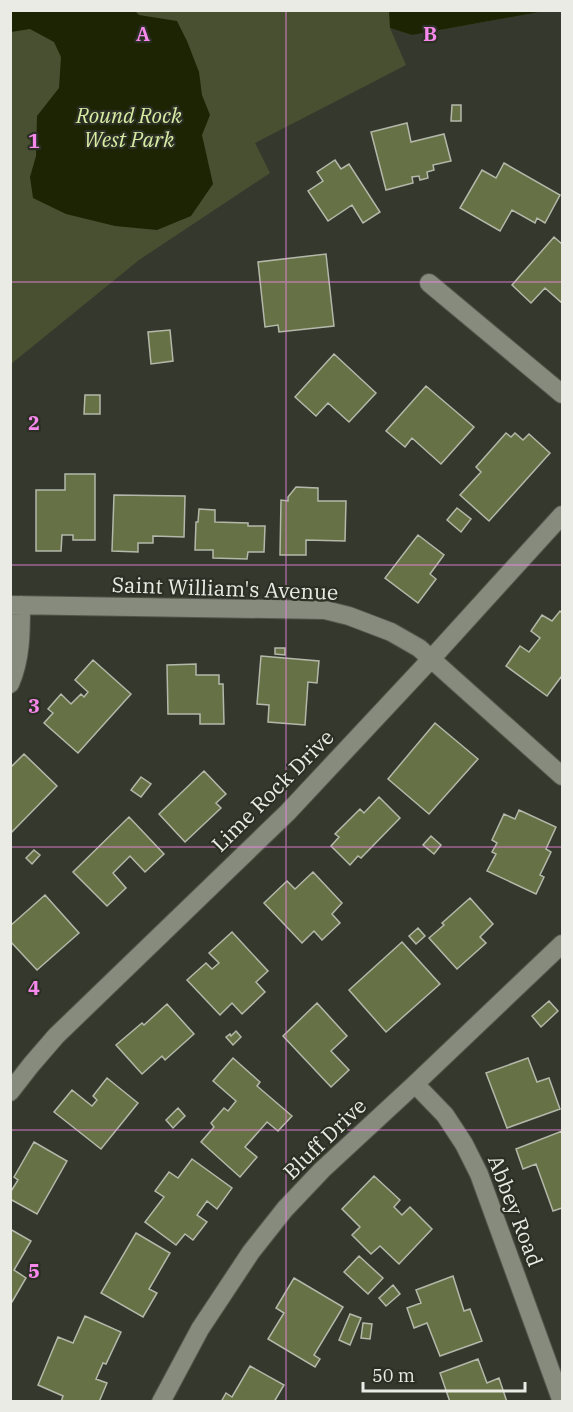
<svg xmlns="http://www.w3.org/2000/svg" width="573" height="1412" font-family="'IBM Plex Serif',serif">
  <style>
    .green { fill: #485031 }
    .water { fill: #1d2404 }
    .building { fill: #667245; stroke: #b3b8aa; stroke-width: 1.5 }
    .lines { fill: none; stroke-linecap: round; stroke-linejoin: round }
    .minor-casing { stroke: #52554b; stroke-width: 20 }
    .minor { stroke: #878b7e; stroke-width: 18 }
    .grid { fill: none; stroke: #f788ec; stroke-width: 1.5; stroke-opacity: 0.55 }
    .labels { text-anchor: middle; stroke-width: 4.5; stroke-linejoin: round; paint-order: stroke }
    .park-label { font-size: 21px; font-style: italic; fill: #d8eca3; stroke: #2b2f24 }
    .street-label { font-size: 21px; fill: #e9ebe4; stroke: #2b2f24 }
    .grid-label { font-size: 20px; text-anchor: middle; font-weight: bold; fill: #f788ec; stroke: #2b2f24; stroke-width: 4.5; stroke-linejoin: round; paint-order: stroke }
  </style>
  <rect width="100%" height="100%" fill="#35392d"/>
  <path class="green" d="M11,11h534l-133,24 -22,-7 16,37 -151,78 15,30 -131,87 -128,104z"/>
  <path class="water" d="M10,11h125l4,4 38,6 10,20 12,31 3,23 8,20 -8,20 11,49 -22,32 -34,14 -42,-4 -49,-12 -33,-16 -3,-21 6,-21 1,-40 22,-28 2,-31 -7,-15 -24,-13 -19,3z
    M389,11v-1l156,1 -133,24 -22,-7z"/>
  <path class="building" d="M452,105h9v16h-10z
    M407,123l4,19 33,-8 7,27 -18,4 1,5 -7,2 1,6 -8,2 -1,-4 -7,1 1,6 -27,7 -15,-58z
    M335,160l6,9 8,-5 31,48 -17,11 -11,-18 -24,16 -20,-30 15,-10 -6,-9z
    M504,163l56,32 -15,28 -8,-5 -2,5 -23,-13 -12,21 -40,-23 22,-38 14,8z
    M554,237l8,7v59l-17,-15 -14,15 -19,-18z
    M326,254l8,72 -55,6 -1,-7 -13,2 -7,-65z
    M170,330l3,31 -22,3 -3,-32z
    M334,354l42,39 -27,29 -21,-19 -12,13 -21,-19z
    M426,386l48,41 -33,37 -29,-26 -7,9 -19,-16z
    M85,395h15v19h-16z
    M506,433l5,4 4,-4 8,7 6,-6 21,19 -61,68 -29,-26 21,-23 -5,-5z
    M65,474h30v66h-22v-5h-11l-1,16h-25v-61h29z
    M296,487l22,1v13h28l-1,40 -39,-1v15h-26l1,-55 7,1v-4z
    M114,495l71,1 -1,41 -31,-1v7h-15v9l-26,-1z
    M457,508l14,11 -10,13 -14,-12z
    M199,509l16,1v12l33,1v3h17l-1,26h-16l-1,7 -34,-1v-8h-18l1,-28h2z
    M418,535l26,20 -14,19 6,5 -18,24 -33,-25z
    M560,611l2,2v65l-1,-1 -14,19 -41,-30 14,-20 9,6 11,-14 -9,-7 11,-16 10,6z
    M275,648h10v7l-10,-1z
    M261,656l58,5 -2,22 -9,-1 -3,43 -37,-3 1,-17 -12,-1z
    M93,660l38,34 -53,59 -34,-30 9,-10 -5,-4 13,-15 10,10 10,-10 3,3 4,-5 -13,-12z
    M196,664v11h23v9h4l1,40h-24v-10h-32l-1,-49z
    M435,723l43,36 -49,55 -41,-35z
    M24,754l33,32 -47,48v-66z
    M204,771l22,23 -10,9 5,5 -36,34 -26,-28z
    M141,777l10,7 -10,13 -10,-7z
    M379,797l21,21 -39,40 -3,-2 -8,9 -19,-19 8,-9 -4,-3 25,-25 4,4z
    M519,810l37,17 -10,22 5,3 -11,23 4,2 -8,17 -49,-23 9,-17 -4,-2 5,-9 -5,-3 12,-26 11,5z
    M129,817l35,37 -19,18 -15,-16 -17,17 13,15 -19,18 -34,-34z
    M431,836l10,9 -7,9 -11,-9z
    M34,850l6,5 -8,9 -6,-6z
    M313,872l29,31 -10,11 8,9 -18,17 -8,-9 -12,12 -38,-40 23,-22 8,8z
    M45,895l34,38 -42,37 -27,-29v-15z
    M470,898l23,26 -13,13 6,6 -29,26 -28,-31 15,-13 -2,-2z
    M418,928l7,8 -9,8 -7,-8z
    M232,932l36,39 -12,11 9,10 -23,22 -10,-11 -12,12 -33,-35 19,-17 6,6 7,-6 -10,-10z
    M402,942l38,42 -54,48 -37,-42z
    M549,1001l9,10 -17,16 -9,-11z
    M317,1003l30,33 -16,15 18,19 -18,17 -48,-51z
    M167,1004l27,30 -29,26 -3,-4 -20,18 -26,-29 26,-22 2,2z
    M236,1031l5,6 -8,8 -7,-8 4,-3 1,2z
    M233,1058l27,24 -3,4 35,30 -14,15 -11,-9 -22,25 12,10 -17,20 -39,-35 13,-15 -3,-4 13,-15 4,3 8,-10 -23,-20z
    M528,1058l9,24 12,-4 11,31 -53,19 -21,-55z
    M107,1078l31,25 -37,46 -47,-37 18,-22 20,16 5,-6 -4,-4z
    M178,1108l7,8 -12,12 -7,-8z
    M562,1131v77l-9,3 -17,-47 -13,5 -7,-20z
    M34,1142l33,19 -30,53 -27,-15v-6l8,-13 -4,-3z
    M192,1159l40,29 -15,21 -10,-8 -10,14 10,7 -14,18 -8,-6 -9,11 -31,-23 19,-25 -9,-6 14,-19 9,6z
    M374,1176l26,24 -6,7 8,8 8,-8 22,22 -33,35 -19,-18 -9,8 -19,-19 8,-8 -18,-18z
    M10,1229l21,12 -17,29 12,8 -14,24h-2z
    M136,1233l34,20 -21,36 8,4 -14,24 -42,-24z
    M359,1256l24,22 -15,16 -24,-22z
    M453,1276l11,35 6,-2 12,32 -42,15 -13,-33 -13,5 -7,-20 14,-5 -5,-13z
    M294,1278l49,29 -29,48 6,4 -5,8 -47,-28 16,-26 -8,-5z
    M393,1285l7,9 -14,12 -7,-8z
    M350,1314l11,4 -11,27 -11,-5z
    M85,1316l36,16 -15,32 -3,-1 -7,16 11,4 -8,19h-38l2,-6 -25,-11 20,-48 15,6z
    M363,1323l9,1 -2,15 -9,-1z
    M478,1359l9,24 12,-5 8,24h-57l-10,-29z
    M250,1366l34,19 -10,17h-53l5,-9 6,4z"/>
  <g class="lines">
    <g class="minor-casing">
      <path id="minor" d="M429,283l133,111
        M10,605l315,5 24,6 42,16 28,16 143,128
        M10,684c11,-25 11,-52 11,-79
        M415,1084l30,31 19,29 15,30 83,228
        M10,1092l21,-27 25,-29 232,-224 144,-154 130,-143
        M161,1402l39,-73 51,-77 34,-43 37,-39 93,-86 147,-140"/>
    </g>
    <use href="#minor" class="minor"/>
  </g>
  <path class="grid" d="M286,10v1392M10,282h552M10,565h552M10,847h552M10,1130h552"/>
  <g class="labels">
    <g class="park-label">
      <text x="129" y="123">Round Rock<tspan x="129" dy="24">West Park</tspan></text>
    </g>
    <g class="street-label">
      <text transform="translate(225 589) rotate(2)" y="7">Saint William's Avenue</text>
      <text transform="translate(273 791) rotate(-45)" y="7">Lime Rock Drive</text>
      <text transform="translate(325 1139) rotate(-44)" y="7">Bluff Drive</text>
      <text transform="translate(515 1211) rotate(69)" y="7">Abbey Road</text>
    </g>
  </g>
  <g class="grid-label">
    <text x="143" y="41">A</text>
    <text x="430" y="41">B</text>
    <text x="34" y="148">1</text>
    <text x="34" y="430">2</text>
    <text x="34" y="713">3</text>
    <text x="34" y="995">4</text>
    <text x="34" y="1278">5</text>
  </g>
  <rect width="573" height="1412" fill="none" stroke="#e9ebe4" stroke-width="24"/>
  <path d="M363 1382v9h162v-9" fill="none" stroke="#e9ebe4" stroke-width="3"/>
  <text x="372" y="1382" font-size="18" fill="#e9ebe4" stroke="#2b2f24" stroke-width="4.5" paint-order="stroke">50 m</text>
</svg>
